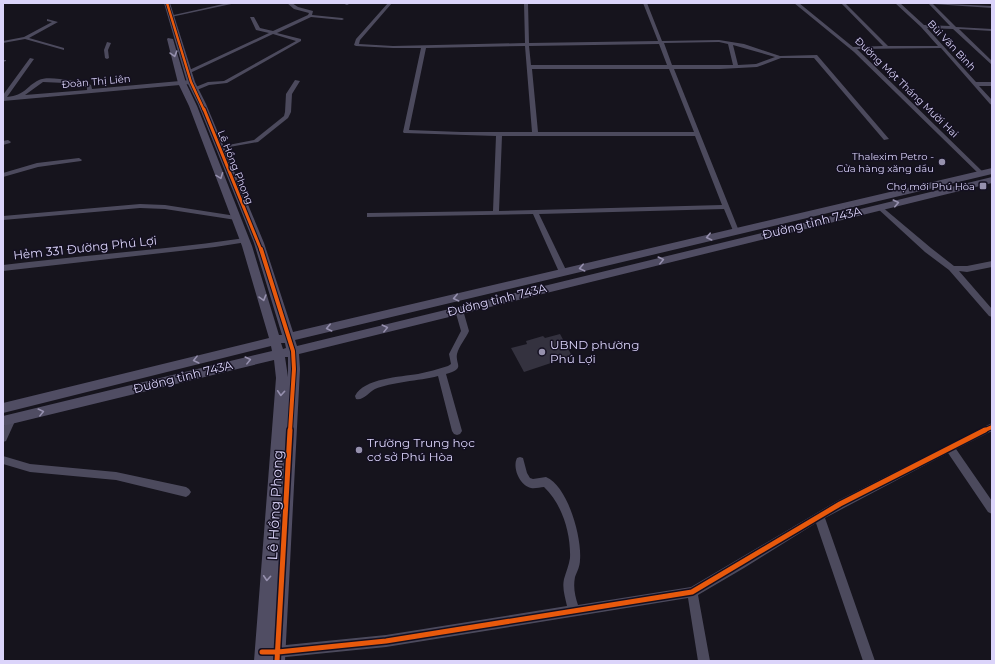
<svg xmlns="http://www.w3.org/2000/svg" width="995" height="664" font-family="Montserrat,sans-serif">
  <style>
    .building { fill: #34323f }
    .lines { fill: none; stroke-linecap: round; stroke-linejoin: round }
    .street { fill: #4c4a5d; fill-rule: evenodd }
    .secondary { fill: #504d63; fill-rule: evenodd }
    .cycleway-far3-casing { stroke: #141021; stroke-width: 4 }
    .cycleway-far2-casing { stroke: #141021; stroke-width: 5 }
    .cycleway-far1-casing { stroke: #141021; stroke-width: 6 }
    .cycleway-casing { stroke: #141021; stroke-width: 8 }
    .cycleway-far3 { stroke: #e8590c; stroke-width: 2.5 }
    .cycleway-far2 { stroke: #e8590c; stroke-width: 3 }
    .cycleway-far1 { stroke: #e8590c; stroke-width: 4 }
    .cycleway { stroke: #e8590c; stroke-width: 5 }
    .oneway { stroke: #9690ae }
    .poi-dot { fill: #9691ad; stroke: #141021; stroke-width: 1.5 }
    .labels { text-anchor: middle; stroke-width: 3; stroke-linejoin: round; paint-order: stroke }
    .far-street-label { font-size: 10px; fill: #dbd4fa; stroke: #141021 }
    .far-poi-label { font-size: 10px; fill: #dbd4fa; stroke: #141021; text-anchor: end }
    .street-label { font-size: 12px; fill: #dbd4fa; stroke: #141021 }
    .poi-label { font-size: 12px; fill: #dbd4fa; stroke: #141021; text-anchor: start }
    .near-street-label { font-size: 14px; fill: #dbd4fa; stroke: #141021 }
  </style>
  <rect width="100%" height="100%" fill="#16141d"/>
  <path class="building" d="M560,334l12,22 -48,16 -13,-24 16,-4 -1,-3 17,-5 2,2z"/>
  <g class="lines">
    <path class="street" d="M228,3h8l-65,14 -2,-1z
      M287,3h5l6,4 15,4 -1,4 30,3 2,1 -2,1 -31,-3 -34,16 24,6v2l-74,42 -18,2 -12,5h-4v-2l15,-6 16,-1 72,-40 -23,-7 -83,39 -5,-1 84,-39 -13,-3 -6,-13h4l6,11 13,3 35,-16 1,-2 -15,-4z
      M342,3h6l1,1 -2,1z
      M388,3h4l-32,37 -1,4 34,2 132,-3 -1,-40h4l1,40 129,-2 -15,-38h4l15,38 57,-1 25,4 36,12 37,-1 72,84 -5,1 -70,-82h-33l-24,9 -37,2h-46l65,162 -3,2h-2l-10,-24 -185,5 28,58 -4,3 -4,-3 -26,-58 -166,3v-4h2l124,-2 3,-75 -92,-3 -1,-1 18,-84h-28l-37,-2 -2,-1 2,-6zM719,42l9,2 5,21h-61l-8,-22zM659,44l8,21h-136l-2,-19zM733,45l42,12 -19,7 -18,1zM525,46l7,86h-71l-52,-2 17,-82zM532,69h137l25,63h-156zM502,136h193l27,69 -223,6z
      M794,3h5l54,44 30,-1 -42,-43h4l43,43h50l-17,-19 -26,-24h5l24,22 26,1 -22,-23 64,3v2l-59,-4 23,23 36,2v2l-33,-2 33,32v4l-39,-36 -26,-1 49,54h16v4h-13l13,14v5l-2,-1 -49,-56 -84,1 127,124v2h-4l-126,-123z
      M47,19l11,3 -29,16 35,10v2l-39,-11 -22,4v-2l21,-4 28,-15 -5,-1z
      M107,42l4,1 -3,7 1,8 -2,1 -2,-1 -1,-8z
      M30,58l4,1 -27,38c19,-2 18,-10 32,-17 9,-5 40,2 50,4l2,1 1,4 99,-9 3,2 -3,2 -188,17v-6zM43,82l22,1 22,4v3l-62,5z
      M3,60h3v1l-3,1z
      M295,80l5,1 -8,13 -1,18 -3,6 -30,24 -40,7v-2l36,-7 30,-24 1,-4 1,-18z
      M8,140l3,2 -1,1 -7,2v-4z
      M79,158l3,2 -1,1 -43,6 -35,10v-4l34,-10z
      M140,204l25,1 71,11 3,2 -3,2 -71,-11 -25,-1 -137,12v-4z
      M879,205l2,1 50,42 23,18h13l25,-5v6l-25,5 -8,-1 33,38v8l-3,-1 -40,-46 -24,-18 -48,-44v-2z
      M245,238l3,2 -1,2 -32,5 -212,24v-6c81,-10 162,-15 242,-27z
      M459,307l4,3 6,21c-3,7 -10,15 -12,23 -2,11 9,14 -11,20l16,57 -2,3 -3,1 -3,-1 -2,-3 -14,-55c-19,5 -47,6 -63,13 -6,3 -12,12 -19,10l-1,-3c9,-18 45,-19 63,-22 10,-2 20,-5 30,-8l3,-2 -2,-10 12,-23 -6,-21z
      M12,415l3,1 1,3 -10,22 -3,1v-14l6,-12z
      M992,423v8l-36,18 36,52v13l-4,-2 -40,-59 -123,65 50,143h-12l-47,-138 -72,45 -46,27 12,66h-12l-10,-63 -302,49 -110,11 -4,-2 -2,-4 2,-4 4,-2 110,-11 181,-29c-2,-9 -5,-18 -3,-27 2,-7 5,-14 6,-21 1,-25 -8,-54 -26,-71 -4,0 -9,2 -13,1 -11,-2 -19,-20 -14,-30l3,-1 3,1 4,15 3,5 3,1 13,-2c22,9 36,61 34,83 0,6 -3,12 -5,17 -2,10 0,19 3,28l113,-18 146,-86z
      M3,456l27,8 86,8 70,15 3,2 2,3 -2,3 -3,2 -70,-17 -86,-8 -27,-8z"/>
    <path class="secondary" d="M164,3h6l25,79 11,22 58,139 29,89 699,-164v6l-697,166 2,6 695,-169v6l-693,171 1,15 -15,292h-31l22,-283 -2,-18 -271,66v-10l269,-65 -1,-5 -268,67v-10l266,-65 -27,-92 -53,-140 -11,-23 -11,-44 1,-1 5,1 13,44 11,23 55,140 27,89h3l-28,-92 -56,-139 -11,-22zM281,343h4l1,5 -3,1zM285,357h3v20z"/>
    <g class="cycleway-far3-casing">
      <path id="cycleway-far3" d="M167,3l24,79 13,28"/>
    </g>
    <g class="cycleway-far2-casing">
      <path id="cycleway-far2" d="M204,109l57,141"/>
    </g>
    <g class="cycleway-far1-casing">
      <path id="cycleway-far1" d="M261,249l32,102 1,18 -4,62
        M983,431l9,-4"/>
    </g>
    <g class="cycleway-casing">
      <path id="cycleway" d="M262,652h16l108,-11 306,-49 148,-88 145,-74
        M277,661l13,-231"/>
    </g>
    <use href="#cycleway-far3" class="cycleway-far3"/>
    <use href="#cycleway-far2" class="cycleway-far2"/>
    <use href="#cycleway-far1" class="cycleway-far1"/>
    <use href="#cycleway" class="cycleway"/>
  </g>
  <defs><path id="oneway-chevron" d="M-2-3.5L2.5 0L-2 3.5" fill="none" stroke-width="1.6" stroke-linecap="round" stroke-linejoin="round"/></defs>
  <g class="oneway">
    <use href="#oneway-chevron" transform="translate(174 54) rotate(74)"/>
    <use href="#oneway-chevron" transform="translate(220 176) rotate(69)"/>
    <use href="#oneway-chevron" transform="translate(896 203) rotate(-13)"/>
    <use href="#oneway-chevron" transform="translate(709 237) rotate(167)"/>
    <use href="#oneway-chevron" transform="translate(661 260) rotate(-14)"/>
    <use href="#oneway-chevron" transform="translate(582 268) rotate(167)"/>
    <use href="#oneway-chevron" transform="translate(263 298) rotate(74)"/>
    <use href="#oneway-chevron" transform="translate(456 298) rotate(167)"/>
    <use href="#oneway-chevron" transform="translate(329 328) rotate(167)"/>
    <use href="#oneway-chevron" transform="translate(385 328) rotate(-14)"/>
    <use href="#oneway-chevron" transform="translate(196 360) rotate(166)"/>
    <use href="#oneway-chevron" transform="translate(248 360) rotate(-14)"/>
    <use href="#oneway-chevron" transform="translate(281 393) rotate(94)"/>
    <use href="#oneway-chevron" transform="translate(41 412) rotate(-14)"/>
    <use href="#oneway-chevron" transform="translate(267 578) rotate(94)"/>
  </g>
  <g class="poi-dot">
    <circle cx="942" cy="162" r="4"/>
    <rect x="979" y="182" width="8" height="8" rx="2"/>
    <circle cx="542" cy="352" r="4"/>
    <circle cx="359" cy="450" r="4"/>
  </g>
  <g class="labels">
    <g class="far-street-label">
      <text transform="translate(952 45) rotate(47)" y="4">Bùi Văn Bình</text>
      <text transform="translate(96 81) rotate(-5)" y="4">Đoàn Thị Liên</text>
      <text transform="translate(907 87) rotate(44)" y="4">Đường Một Tháng Mười Hai</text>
      <text transform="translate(236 167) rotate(68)" y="4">Lê Hồng Phong</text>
    </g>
    <g class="far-poi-label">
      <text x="934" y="160">Thalexim Petro -<tspan x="934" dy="12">Cửa hàng xăng dầu</tspan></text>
      <text x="975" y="190">Chợ mới Phú Hòa</text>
    </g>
    <g class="street-label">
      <text transform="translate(812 223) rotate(-14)" y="4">Đường tỉnh 743A</text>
      <text transform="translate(85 248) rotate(-6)" y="4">Hẻm 331 Đường Phú Lợi</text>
      <text transform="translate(497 300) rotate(-14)" y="4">Đường tỉnh 743A</text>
      <text transform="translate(183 377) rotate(-14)" y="4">Đường tỉnh 743A</text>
    </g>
    <g class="poi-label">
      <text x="550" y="349">UBND phường<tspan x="550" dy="14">Phú Lợi</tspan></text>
      <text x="367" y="447">Trường Trung học<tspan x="367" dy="14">cơ sở Phú Hòa</tspan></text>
    </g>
    <g class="near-street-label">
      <text transform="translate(275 505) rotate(-87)" y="5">Lê Hồng Phong</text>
    </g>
  </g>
  <rect width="995" height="664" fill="none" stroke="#dbd4fa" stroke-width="8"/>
</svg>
